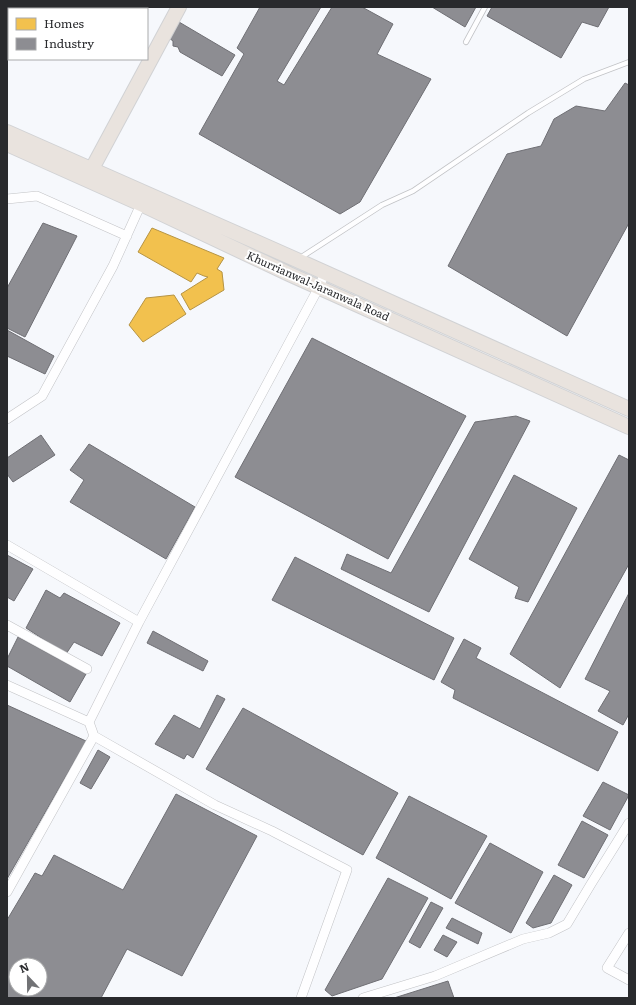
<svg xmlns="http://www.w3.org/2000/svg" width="636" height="1005" font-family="Literata,serif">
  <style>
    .homes { fill: #f2c14e; stroke: #b69444 }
    .industry { fill: #8d8d92; stroke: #6f6f74; fill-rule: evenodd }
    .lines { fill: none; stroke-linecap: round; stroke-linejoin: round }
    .lane-casing { stroke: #c2c3c6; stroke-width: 6 }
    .street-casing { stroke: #c2c3c6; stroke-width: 10 }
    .primary-casing { stroke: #d1d2d4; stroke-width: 16 }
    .lane { stroke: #fefeff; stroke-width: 4.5 }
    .street { stroke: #fefeff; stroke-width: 9 }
    .primary { stroke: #e9e3de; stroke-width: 14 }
    .labels { text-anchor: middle; stroke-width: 4; stroke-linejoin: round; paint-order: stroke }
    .street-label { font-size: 11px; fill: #292a2d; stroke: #fff }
  </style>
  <rect width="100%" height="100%" fill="#f6f8fc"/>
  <path class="homes" d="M152,228l72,30 -7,11 5,3 2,18 -34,20 -9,-16 27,-17 -4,-1 -7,-3 -6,9 -53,-30z
    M174,295l12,19 -43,28 -14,-17 17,-27z"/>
  <path class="industry" d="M260,7h61l-44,74 7,4 48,-78h30l31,17 -16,30 54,25 -71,123 -20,12 -141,-80 45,-80 -7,-6z
    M432,7h44l-11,20z
    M492,7h117l-11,20 -16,-5 -21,36 -74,-42z
    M179,22l56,33 -13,21 -42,-24 -2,-5 -5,-1v-5l-4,-3z
    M625,83l4,2v138l-62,113 -119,-70 59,-112 34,-8 13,-27 22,-13 29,5z
    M43,223l34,13 -52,101 -18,-9v-40z
    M7,330l47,26 -9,18 -38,-18z
    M312,338l154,78 -78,143 -153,-82z
    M516,416l14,5 -101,191 -88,-43 6,-15 44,19 84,-151z
    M41,435l14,20 -42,27 -6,-8v-16z
    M89,444l106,63 -29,52 -96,-57 14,-22 -14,-10z
    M619,455l10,5v104l-69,124 -50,-34z
    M514,475l63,33 -49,94 -13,-4 4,-11 -50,-28z
    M7,555l26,14 -19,32 -7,-4z
    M295,557l159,81 -20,42 -162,-80z
    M46,590l14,8 4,-5 56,30 -18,33 -28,-14 -8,12 -40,-26z
    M629,593v121l-6,11 -25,-14 12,-20 -25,-12z
    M153,631l55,30 -5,10 -56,-28z
    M18,637l68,37 -16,28 -63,-36v-7z
    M464,639l17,9 -5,10 142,74 -20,39 -145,-73 2,-8 -14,-8z
    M217,695l8,4 -32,59 -6,-4 -3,5 -29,-15 19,-29 26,14z
    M7,705l79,36 -79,138z
    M243,708l155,85 -35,62 -157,-86z
    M98,750l12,7 -19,32 -11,-6z
    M603,782l26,13 -19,35 -27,-14z
    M176,794l81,42 -75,140 -55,-27 -26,49h-94v-78l28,-47 7,3 12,-21 69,35zM16,965h24v24h-24z
    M409,796l78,40 -36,63 -75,-41z
    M582,821l26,14 -24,43 -26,-13z
    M490,843l53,29 -32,61 -56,-30z
    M554,875l18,10 -21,38 -18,5 -7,-5z
    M388,878l40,20 -46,81 -50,17 -7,-6z
    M431,902l12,6 -23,40 -11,-6z
    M452,918l30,15 -4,11 -32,-16z
    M443,935l14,7 -10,15 -13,-7z
    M448,981l6,17h-60z"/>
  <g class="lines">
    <g class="lane-casing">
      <path id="lane" d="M466,42l19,-35
        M300,258l82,-53 31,-14 115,-78 56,-34 45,-17"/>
    </g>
    <g class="street-casing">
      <path id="street" d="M134,9l1,-2
        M7,199l30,-3 90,40
        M7,419l35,-23 71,-130 28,-62
        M7,545l132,77
        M7,625l80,44
        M7,685l82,37 5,14 -87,156
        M89,722l50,-100 180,-335 6,-14
        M94,736l121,69 57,26 75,39 -46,128
        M629,933l-22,35 22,12
        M363,998l72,-22 88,-37 26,-6 18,-9 24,-40 38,-61"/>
    </g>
    <g class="primary-casing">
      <path id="primary" d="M7,132l290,128 332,149
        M7,144l134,60 148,70 340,153
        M87,178l92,-171"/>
    </g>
    <use href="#lane" class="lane"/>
    <use href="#street" class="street"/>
    <use href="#primary" class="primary"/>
  </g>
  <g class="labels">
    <g class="street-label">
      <text transform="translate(318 286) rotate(24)" y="4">Khurrianwal-Jaranwala Road</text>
    </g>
  </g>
  <rect width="636" height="1005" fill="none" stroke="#292a2d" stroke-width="16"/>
  <rect x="8" y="8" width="140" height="52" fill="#ffffff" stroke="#a9aaab"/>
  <rect x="16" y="18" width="20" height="12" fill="#f2c14e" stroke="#a9aaab"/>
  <text x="44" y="28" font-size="12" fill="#292a2d">Homes</text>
  <rect x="16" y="38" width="20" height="12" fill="#8d8d92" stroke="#a9aaab"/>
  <text x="44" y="48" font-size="12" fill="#292a2d">Industry</text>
  <g transform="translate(28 977) rotate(338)"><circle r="19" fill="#ffffff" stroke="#a9aaab"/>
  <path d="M0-3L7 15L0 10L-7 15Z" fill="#717275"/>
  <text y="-6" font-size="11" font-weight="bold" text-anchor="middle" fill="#292a2d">N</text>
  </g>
</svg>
